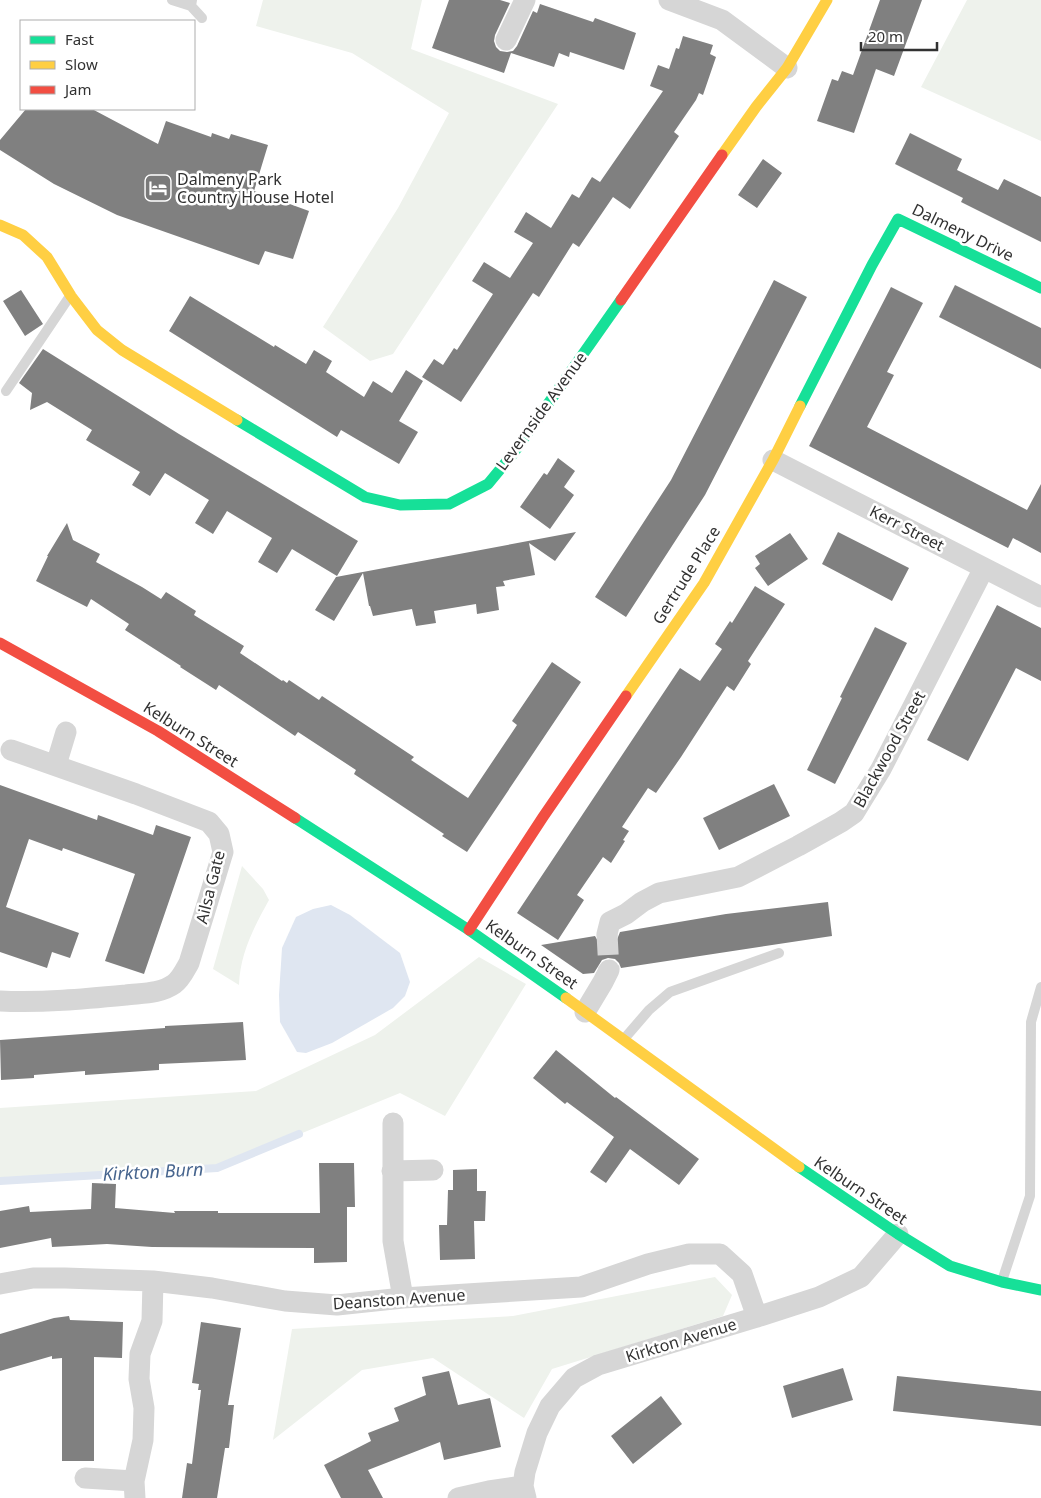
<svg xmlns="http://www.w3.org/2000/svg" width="1041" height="1498" font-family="'Noto Sans',sans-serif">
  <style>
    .green { fill: #eef2ec }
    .water { fill: #dfe6f1 }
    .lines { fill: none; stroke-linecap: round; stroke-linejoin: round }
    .stream { stroke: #dfe6f1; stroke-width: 8 }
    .building { fill: #808080 }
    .street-tunnel { stroke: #d6d6d6; stroke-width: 21; stroke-dasharray: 21 11; stroke-linecap: butt }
    .lane { stroke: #d6d6d6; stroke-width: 10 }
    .street { stroke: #d6d6d6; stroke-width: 21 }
    .fast { stroke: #16e098; stroke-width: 11 }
    .slow { stroke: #ffcf43; stroke-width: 11 }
    .jam { stroke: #f24e42; stroke-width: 11 }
    .labels { text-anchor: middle; stroke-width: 5; stroke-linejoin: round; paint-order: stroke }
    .poi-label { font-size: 16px; fill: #323232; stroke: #fff; text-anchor: start }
    .street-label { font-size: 16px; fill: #323232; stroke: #fff }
    .water-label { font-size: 18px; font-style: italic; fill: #47658e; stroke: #fff }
  </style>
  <rect width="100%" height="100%" fill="#fff"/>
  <path class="green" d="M263,0h159l-11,49 147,55 -165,250 -23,7 -47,-34 75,-119 51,-95 -97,-60 -96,-27z
    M967,0h74v141l-120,-54z
    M242,866l21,23 6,11c-15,27 -29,54 -30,85l-26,-16z
    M479,957l47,27 -81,132 -45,-23 -183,75 -217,13v-73l256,-17 119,-56z
    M715,1277l17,18 -9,21 -171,53 -28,49 -91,-60 -71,12 -89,70 19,-111 221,-13z"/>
  <path class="water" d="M331,905l19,10 50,38 10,29 -5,14 -12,12 -61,35 -26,10 -9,-1 -17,-30 -1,-27 3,-47 14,-31 17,-8z"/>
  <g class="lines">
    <path class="stream" d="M0,1181l217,-13 82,-34"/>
  </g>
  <path class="building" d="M449,0h51l10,3 -15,32 -1,6 2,6 4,4 7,1 6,-1 4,-5 16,-35 4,2 3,-9 53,18 2,-4 41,15 -12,37 -54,-18 -1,5 -10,-4 -5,14 -43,-14 -7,20 -72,-25z
    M880,0h42l-28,76 -18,-7 -22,64 -37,-12 15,-42 6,2 4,-10 11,4z
    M683,36l30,9 -3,9 6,3 -13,38 -4,-2 -3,7 -22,32 5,4 -49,73 -17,-12 -34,50 -6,-4 -34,54 -6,-4 -72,109 -39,-25 12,-18 9,6 11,-17 3,2 36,-56 -21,-13 12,-19 26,16 23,-35 -19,-11 12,-20 25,16 21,-34 7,4 13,-21 8,5 63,-91 -13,-5 8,-21 11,4 7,-21 3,1z
    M26,109h66l66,35 8,-23 45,16 1,-4 17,6 2,-5 37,11 -14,46 55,20 -16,48 -28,-8 -6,14 -142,-50 -63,-31 -54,-34v-10z
    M910,133l52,26 -5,11 41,20 6,-11 37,18v45l-80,-40 2,-4 -68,-34z
    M763,159l19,14 -25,35 -19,-13z
    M774,280l33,17 -102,198 -79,122 -31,-20 76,-117z
    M955,285l86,43v41l-102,-52z
    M891,287l32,16 -36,69 7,3 -27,52 160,83 14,-26v69l-28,-15 -5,10 -199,-102z
    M21,290l22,34 -18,12 -22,-35z
    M190,296l84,51 1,-2 31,19 8,-14 18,11 -6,11 38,25 9,-16 19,12 14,-23 17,11 -24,40 19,11 -19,32 -58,-34 -4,7 -168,-106z
    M43,349l136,85 179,107 -21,35 -45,-27 -15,24 -19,-11 14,-24 -45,-27 -14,23 -18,-11 14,-23 -44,-27 -15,23 -18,-11 8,-13 -54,-32 6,-10 -45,-28 -17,8 2,-17 -13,-10z
    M558,458l17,13 -11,16 10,8 -24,34 -30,-22 24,-34 3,2z
    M67,523l6,17 27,14 -4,8 46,25 19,12 5,-7 30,19 -2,4 50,31 -4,7 42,28 1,-1 4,3 2,-3 30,20 3,-4 92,61 -3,3 57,38 49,-73 -5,-4 40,-59 29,20 -114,170 -25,-16 2,-2 -90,-60 2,-4 -58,-38 -3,4 -76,-51 -3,5 -36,-23 1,-1 -56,-36 4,-6 -38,-25 -4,8 -51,-26 12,-25h-1z
    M576,532l-21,29 -26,-18 6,32 -32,6 2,5 -9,1 3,23 -22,4 -1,-10 -42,7 2,12 -20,3 -4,-17 -39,7 -3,-10h-1l-6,-33 -29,48 -19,-11 21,-33z
    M838,532l71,36 -17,33 -70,-37z
    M790,533l18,26 -40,27 -13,-18 5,-4 -5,-8z
    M755,586l30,18 -37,57 3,3 -17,27 -7,-5 -46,71 -25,36 -8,-5 -26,39 7,4 -6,9 2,1 -14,22 -8,-6 -26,38 7,5 -26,40 -41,-27 163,-245 20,13 22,-32 -7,-5 15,-23 2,2z
    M997,605l44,23v53l-25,-13 -48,93 -41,-21z
    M875,627l32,16 -72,141 -28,-14 35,-72 -2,-1z
    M774,784l16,32 -71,34 -16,-32z
    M0,785l97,35 1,-5 55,20 3,-10 35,12 -47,137 -39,-13 30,-87 -72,-26 -1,3 -33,-12 -23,68 73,26 -9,25 -18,-6 -5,16 -47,-16z
    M828,902l4,34 -211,32 -2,-5 -4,-4 -7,-1 -6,2 -8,13 -11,1 -42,-29 54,-9 4,7 5,3h6l6,-4 4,-10 106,-18z
    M243,1022l3,38 -87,4v6l-74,5v-4l-51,4v3l-33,2 -1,-40 165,-12v-2z
    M556,1050l59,48 1,-1 83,62 -20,26 -49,-36 -24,34 -16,-11 24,-35 -47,-35 -2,2 -32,-26z
    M319,1163h35l1,44h-8v55l-33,1v-15l-162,-1 -45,-3 -55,3 -1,-9 -51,10v-37l29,-5 1,6 61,-3 1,-26 24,1 -1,24 60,5 -1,-2h44v2h102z
    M477,1169v22h9l-1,30h-11l1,38 -35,1 -1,-35h8l1,-35h5v-20z
    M69,1316l1,4 53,2 -1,36 -28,-1v104h-32v-103l-10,1v-3l-52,15v-37l54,-16z
    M201,1322l40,6 -13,77h6l-5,43h-4l-8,50h-35l5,-35 5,1 9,-74h-3l1,-6 -7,-1z
    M843,1368l10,32 -61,18 -9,-32z
    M449,1371l9,34 32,-7 11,49 -57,13 -4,-18 -72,28 15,28h-42l-17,-33 47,-24 -3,-8 31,-12 -5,-13 32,-13 -4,-18z
    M897,1376l144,15v35l-148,-15z
    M661,1396l21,28 -49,40 -22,-28z"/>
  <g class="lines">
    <path class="street-tunnel" d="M607,934l2,36"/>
    <path class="lane" d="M172,0l19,6 1,-6
      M191,6l11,12
      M6,391l64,-95
      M624,1039l25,-29 21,-18 109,-39
      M1002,1281l28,-85 1,-174 10,-35"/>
    <path class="street" d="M669,0l53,20 65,48
      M506,40l19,-40
      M773,460l268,137
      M56,765l10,-33
      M607,934l3,-12 16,-8 16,-12 17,-9 79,-16 60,-31 43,-24 13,-9 27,-44 103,-201
      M0,1001c42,2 84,-2 126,-6 15,-2 34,-1 48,-11 7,-5 11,-14 15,-21l34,-111 -4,-18 -10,-12 -73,-28 -125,-44
      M585,1012l18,-30 6,-12
      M393,1123v118l10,57
      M392,1171l41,-1
      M0,1284l33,-6h32l88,3 59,7 73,13 52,4 66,-7 178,-11 67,-23 41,-10h31l22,20 15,43
      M85,1478l49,3
      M135,1498l-1,-17 9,-41 1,-32 -5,-29 1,-25 12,-33 1,-40
      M458,1498l31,-7 34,-5
      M526,1498l-3,-12 2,-14 12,-39 13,-27 24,-28 24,-13 159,-48 62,-20 42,-20 37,-43"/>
    <path class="fast" d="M800,406l72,-141 26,-46 143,69
      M237,420l128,77 35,8 49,-1 39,-20 24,-29 109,-155
      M295,818l174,112 97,68
      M799,1167l99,67 52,32 52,16 39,8"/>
    <path class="slow" d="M722,155l34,-48 31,-39 40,-68
      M0,225l23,10 24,22 24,39 26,34 25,20 115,70
      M626,696l78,-113 69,-123 27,-54
      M566,998l233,169"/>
    <path class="jam" d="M621,300l101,-145
      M0,643l158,88 137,87
      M469,930l74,-113 83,-121"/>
  </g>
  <defs>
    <g id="hotel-square" transform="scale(1.4375)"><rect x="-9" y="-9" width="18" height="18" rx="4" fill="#7a7a7a" stroke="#fff"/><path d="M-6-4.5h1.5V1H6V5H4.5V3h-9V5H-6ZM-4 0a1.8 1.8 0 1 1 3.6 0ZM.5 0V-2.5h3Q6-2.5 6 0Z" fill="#fff"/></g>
  </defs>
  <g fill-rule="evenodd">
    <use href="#hotel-square" x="158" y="188"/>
  </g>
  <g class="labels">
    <g class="poi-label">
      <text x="177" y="185">Dalmeny Park<tspan x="177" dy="18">Country House Hotel</tspan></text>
    </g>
    <g class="street-label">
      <text transform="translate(963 232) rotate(26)" y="6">Dalmeny Drive</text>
      <text transform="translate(541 411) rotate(-54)" y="6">Levernside Avenue</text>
      <text transform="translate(907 528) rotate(27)" y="6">Kerr Street</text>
      <text transform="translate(686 575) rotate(-58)" y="6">Gertrude Place</text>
      <text transform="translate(191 734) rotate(32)" y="6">Kelburn Street</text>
      <text transform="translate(889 749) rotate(-61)" y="6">Blackwood Street</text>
      <text transform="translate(210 887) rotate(-76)" y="6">Ailsa Gate</text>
      <text transform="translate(532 954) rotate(35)" y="6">Kelburn Street</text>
      <text transform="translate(861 1190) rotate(34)" y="6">Kelburn Street</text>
      <text transform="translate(399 1299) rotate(-4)" y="6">Deanston Avenue</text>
      <text transform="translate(681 1340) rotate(-17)" y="6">Kirkton Avenue</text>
    </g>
    <g class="water-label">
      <text transform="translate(153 1172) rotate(-3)" y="6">Kirkton Burn</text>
    </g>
  </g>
  <rect x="20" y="20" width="175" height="90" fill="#ffffff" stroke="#adadad"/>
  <rect x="30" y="36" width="25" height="8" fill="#16e098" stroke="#adadad"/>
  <text x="65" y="45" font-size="15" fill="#323232">Fast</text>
  <rect x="30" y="61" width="25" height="8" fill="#ffcf43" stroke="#adadad"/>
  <text x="65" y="70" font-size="15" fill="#323232">Slow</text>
  <rect x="30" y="86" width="25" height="8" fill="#f24e42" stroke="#adadad"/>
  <text x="65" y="95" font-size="15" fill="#323232">Jam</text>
  <path d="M861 42v8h76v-8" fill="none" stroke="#323232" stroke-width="2.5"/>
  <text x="868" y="42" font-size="15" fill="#323232" stroke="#ffffff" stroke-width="4" paint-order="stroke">20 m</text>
</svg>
